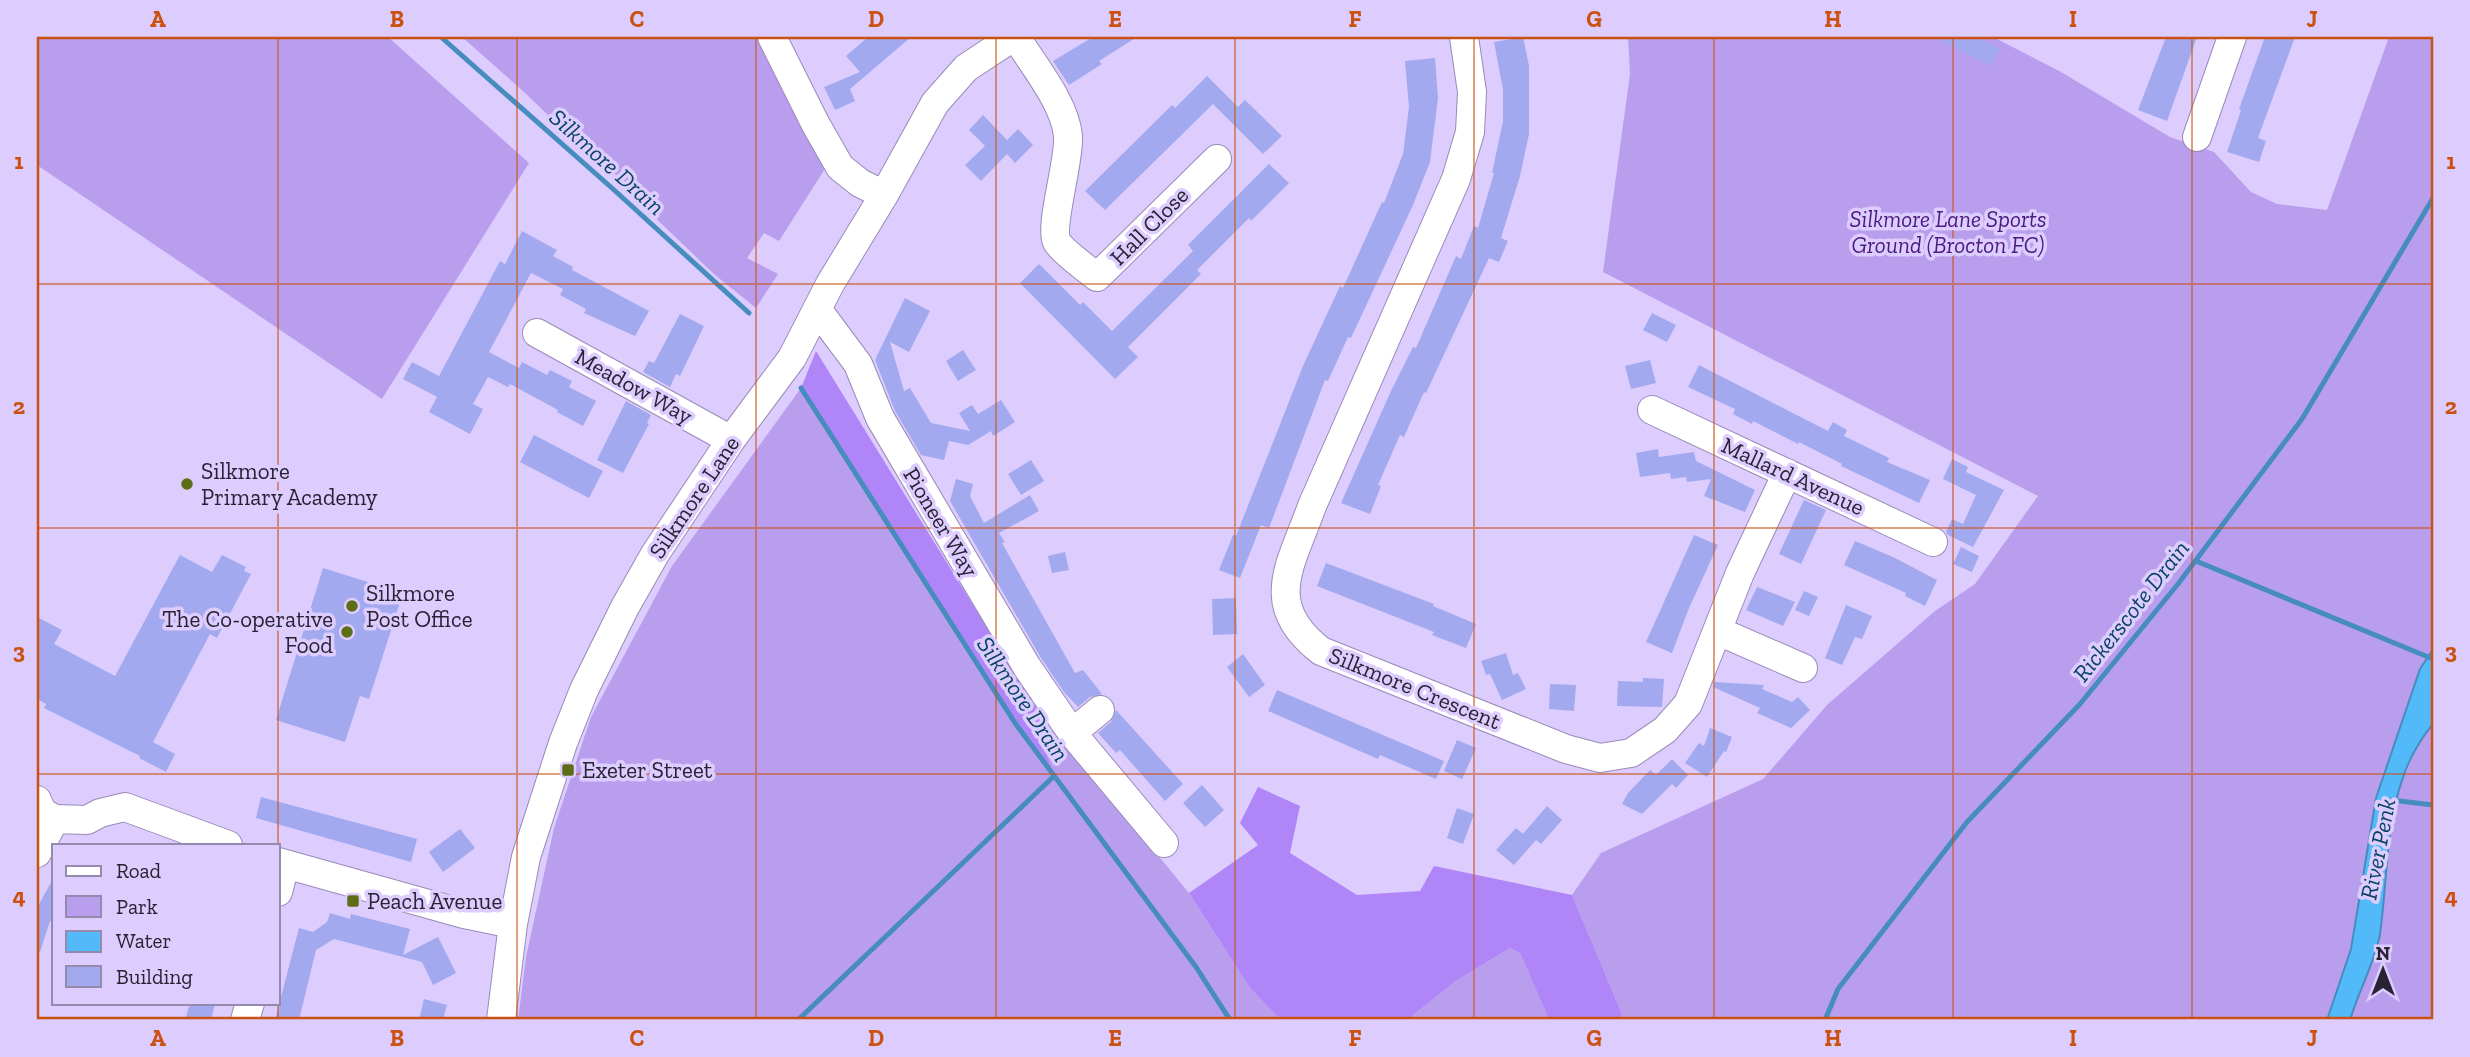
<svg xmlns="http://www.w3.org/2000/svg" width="2470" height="1057" font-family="'Zilla Slab',serif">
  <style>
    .green { fill: #b99eed }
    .forest { fill: #b085f7 }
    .water { fill: #53bafa; stroke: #468cbf; stroke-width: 2 }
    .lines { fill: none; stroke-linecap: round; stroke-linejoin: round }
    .stream { stroke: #468cbf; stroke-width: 5 }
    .building { fill: #a2a9ee }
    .minor-casing { stroke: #998ab7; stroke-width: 30 }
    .minor { stroke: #fff; stroke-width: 28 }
    .grid { fill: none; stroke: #cb5112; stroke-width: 2; stroke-opacity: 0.55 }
    .poi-dot { fill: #5d6d17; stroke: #ddcdfe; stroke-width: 2.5 }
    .labels { text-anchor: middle; stroke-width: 7; stroke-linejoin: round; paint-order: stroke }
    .park-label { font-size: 23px; font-style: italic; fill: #491a7f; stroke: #ddcdfe }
    .street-label { font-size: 23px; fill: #282234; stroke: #ddcdfe }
    .poi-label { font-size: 23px; fill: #282234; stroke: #ddcdfe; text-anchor: start }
    .water-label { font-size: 24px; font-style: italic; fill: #0a4464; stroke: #ddcdfe }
    .neatline { fill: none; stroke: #cb5112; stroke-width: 2.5 }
    .grid-label { font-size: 23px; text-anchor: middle; font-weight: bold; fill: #cb5112 }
  </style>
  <rect width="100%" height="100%" fill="#ddcdfe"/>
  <path class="green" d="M37,37h351l141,126 -147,236 -345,-234z
    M462,37h302l64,127 -49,77 -15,-8 -17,25 31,16 -22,34 -41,-33 -191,-183z
    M1628,37h365l68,35 109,65 44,15 37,40 26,12 50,6 62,-173h44v612l-13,20 -44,129 -25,151 -24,71h-708l3,-6 -50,-119 29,-42 162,-74 64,-74 108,-94 40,-27 63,-88 -435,-224 27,-198z
    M801,388l214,335 37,51 -16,-67 153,186 61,95 31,32h-763l8,-63 28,-129 37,-111 81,-151z
    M2433,724v296h-83l49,-232 23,-51z
    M1510,948l10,5 29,67h-142l49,-39z"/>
  <path class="forest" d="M816,351l220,356 17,70 -38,-54 -214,-335z
    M1258,787l42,19 -10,47 67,42 63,-4 14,-25 138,29 50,119 -3,6h-70l-29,-67 -10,-5 -54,33 -49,39h-126l-31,-32 -61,-95 69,-48 -18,-22z"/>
  <path class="water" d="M2433,649v75c-50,59 -43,139 -53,210 -4,25 -22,59 -30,86h-23l24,-71 25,-151 44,-129z"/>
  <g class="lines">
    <path class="stream" d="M441,37l172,152 136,124
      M801,388l214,335 181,244 34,53
      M2196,561l237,98
      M2391,800l42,5
      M798,1020l255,-243
      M1825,1020l13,-31 129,-167 113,-118 98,-120 124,-165 131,-221"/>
  </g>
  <path class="building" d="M868,37h43l-61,52 5,12 -20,9 -11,-23 36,-15 -14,-16z
    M1093,37h44l-38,24 3,3 -33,21 -16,-24z
    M1523,37l6,29v68l-9,42 -19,62 7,3 -9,21 -10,-4 -63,135 -2,-1 -20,45 -4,-2 -22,50 3,1 -11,28 -29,-11 50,-112 22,-44 3,1 40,-92 5,3 13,-33 4,2 16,-55h-2l11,-52v-31l-9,-48z
    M1935,37h41l24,12 -10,17z
    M2166,37h31l-30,84 -29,-11z
    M2265,37h30l-37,101 8,3 -7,21 -32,-10 14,-42 -2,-1z
    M1435,58l3,40 -8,64 -17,43 -62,133 -3,-1 -20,44 -3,-1 -56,148 -8,-3 -21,53 -21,-8 14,-35 3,1 67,-170 37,-80 3,2 39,-86 2,1 19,-49 6,-47 -4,-46z
    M1207,76l31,31 7,-7 37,36 -19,18 -50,-50 -108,106 -20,-19 87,-86 3,3z
    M983,115l24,25 11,-11 15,16 -18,18 -8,-9 -26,27 -16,-16 20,-19 -16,-16z
    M1269,164l20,19 -38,38 -2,-3 -52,52 4,4 -73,73 10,10 -23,22 -95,-96 19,-19 41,41 3,-3 29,29 81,-80 -5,-6z
    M522,231l35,19 -4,6 20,11 -1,3 77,41 -14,25 -51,-23 2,-4 -26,-14 3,-6 -32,-16 -42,79 30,16 3,-6 25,13 3,-5 22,11 -3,6 27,14 -13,25 -26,-14 1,-2 -48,-26 -2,3 -20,-10 -15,27 10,5 -13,25 -41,-22 8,-15 -34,-18 9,-17 27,14 61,-115 5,3z
    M905,298l25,13 -21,41 -19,-10 14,49 6,-3 21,35 39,8 -11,-18 13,-8 6,9 23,-14 14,22 -22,14 -2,-5 -23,14 -19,-4 -5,19 -23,-5 -26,-44 -20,-51z
    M1652,313l24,12 -9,17 -24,-12z
    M680,314l24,12 -24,50 -4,-2 -6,13 -27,-15 6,-11 5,2z
    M963,350l13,20 -18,11 -12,-20z
    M1650,360l6,23 -25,6 -6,-23z
    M1699,365l129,66 5,-9 14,8 -3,6 45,22 -2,4 43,18 -11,23 -78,-37 1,-2 -43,-22 -1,2 -45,-23 -1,3 -19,-10 2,-5 -47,-22z
    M626,401l25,14 -4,8 2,1 -26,49 -26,-13z
    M534,435l69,36 -14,27 -69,-36z
    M1658,449l1,8 35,-5 2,9 59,29 -10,22 -41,-16 7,-17 -24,3 -1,-5 -15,2 -1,-6 -30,4 -4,-24z
    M1952,459l16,8 -2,5 38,18 -31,57 -25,-12 -2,-3 6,-13 11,5 13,-29 -33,-16z
    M1031,460l13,21 -23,14 -13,-21z
    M956,479l17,5 -3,12 14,27 46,-28 9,16 -40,22 6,9 -3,1 73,130 8,-3 19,24 -12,3 -12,10 -14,-15 -23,-34 -91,-157z
    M1804,500l22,10 -25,54 -22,-10z
    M1694,535l24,10 -29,63 -17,45 -26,-11z
    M1855,541l38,16 44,23 -12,26 -20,-10 1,-3 -62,-28z
    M1961,547l18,9 -7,16 -19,-8z
    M1065,552l4,18 -17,3 -4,-17z
    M180,555l32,17 10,-17 24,12 -2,4 7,3 -34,64 -7,-4 -57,108 22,12 -9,18 -27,-14 1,-2 -96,-48 2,-4 -9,-5v-82l25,13 -8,14 61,32z
    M1326,563l108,41 -1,2 43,18 -10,24 -34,-13 2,-3 -117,-46z
    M323,568l80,25 -34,106 -9,-3 -15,46 -69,-22z
    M1757,587l38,15 -12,24 -37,-16z
    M1804,591l14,6 -9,19 -14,-6z
    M1236,598l1,36 -24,1 -1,-36z
    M1846,605l26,11 -10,23 -7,-2 -13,28 -17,-7z
    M1506,653l7,22 5,-2 8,16 -24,11 -12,-26 -4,1 -5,-14z
    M1243,654l22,31 -16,12 -22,-30z
    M1643,678l21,1 -2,28 -45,-1 1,-25 25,1z
    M1715,682l49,3 -2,4 30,13 6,-5 12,13 -19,18 -34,-15 3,-5 -47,-21z
    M1550,684l26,1 -2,26 -25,-2z
    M1277,690l167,71 -8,18 -56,-24 -2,4 -110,-48z
    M1116,710l67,74 -18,17 -45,-51 -4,3 -18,-20 13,-11z
    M1710,728l22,9 -6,15 -2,-1 -17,26 -22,-14 14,-20 5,3z
    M1457,740l19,8 -14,31 -18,-8z
    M1672,759l16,16 -12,13 -4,-4 -30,30 -20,-10 6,-11 22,-23 6,5z
    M1202,785l22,25 -19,17 -22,-24z
    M261,797l156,42 -6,23 -155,-44z
    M1547,806l15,14 -21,24 -5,-4 -22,25 -18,-15 20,-22 7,6z
    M1457,808l17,6 -11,30 -16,-6z
    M460,829l15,19 -32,24 -14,-20z
    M54,877v46l-4,-2 -10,31h-3v-44z
    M330,913l20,6 1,-5 59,15 -7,26 35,-18 18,36 -23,12 -11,-23 -88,-23 -18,11 -17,70h-24l24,-92 14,4 14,-10z
    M424,999l23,6 -4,15h-24z
    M190,1003h25l-4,17h-26z"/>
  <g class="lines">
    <g class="minor-casing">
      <path id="minor" d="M772,37l43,86 25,44 20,16 24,12
        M1016,37c17,28 49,66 52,99 2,24 -19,90 -11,106 6,10 30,27 40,35l120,-118
        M1464,37l8,55 -2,40 -14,47 -144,327c-21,59 -51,99 9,145l245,98 34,9 31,-5 34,-23 23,-26 52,-131 47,-100
        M2197,137l35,-100
        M817,309l41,55 22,54 147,249 45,66 92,110
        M537,333l194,107
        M1652,410l281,132
        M1718,631l85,37
        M1072,733l28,-23
        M37,800l5,12 13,7 32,1 13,-7 25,-6 103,38
        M37,853l18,-34
        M278,862l186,52 49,10
        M278,892l7,-27
        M245,1020l5,-17
        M501,1020l12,-96 13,-67 37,-114 21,-53 41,-83 30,-53 76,-114 61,-82 38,-74 54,-89 51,-92 31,-35 47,-31"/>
    </g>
    <use href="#minor" class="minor"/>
  </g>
  <path class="grid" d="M278,37v808M517,37v983M756,37v983M996,37v983M1235,37v983M1474,37v983M1714,37v983M1953,37v983M2192,37v983M37,284h2396M37,528h2396M37,774h2396M278,1003v17"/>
  <g class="poi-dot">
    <circle cx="187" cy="484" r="7"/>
    <circle cx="352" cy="606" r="7"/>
    <circle cx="347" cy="632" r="7"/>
    <rect x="561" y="763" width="14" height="14" rx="3.5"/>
    <rect x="346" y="894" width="14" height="14" rx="3.5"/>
  </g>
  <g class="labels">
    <g class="park-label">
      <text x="1948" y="227">Silkmore Lane Sports<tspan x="1948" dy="26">Ground (Brocton FC)</tspan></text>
    </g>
    <g class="street-label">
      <text transform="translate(1149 226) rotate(-45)" y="8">Hall Close</text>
      <text transform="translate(634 386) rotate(29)" y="8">Meadow Way</text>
      <text transform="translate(1793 476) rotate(25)" y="8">Mallard Avenue</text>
      <text transform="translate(694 497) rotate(-56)" y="8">Silkmore Lane</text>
      <text transform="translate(941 522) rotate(59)" y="8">Pioneer Way</text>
      <text transform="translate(1415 688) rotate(22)" y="8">Silkmore Crescent</text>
    </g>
    <g class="poi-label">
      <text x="201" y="479">Silkmore<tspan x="201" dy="26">Primary Academy</tspan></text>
      <text x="366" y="601">Silkmore<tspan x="366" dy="26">Post Office</tspan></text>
      <text x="333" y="627" text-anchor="end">The Co-operative<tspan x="333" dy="26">Food</tspan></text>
      <text x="582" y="778">Exeter Street</text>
      <text x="367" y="909">Peach Avenue</text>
    </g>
    <g class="water-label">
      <text transform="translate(607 162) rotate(42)" y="8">Silkmore Drain</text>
      <text transform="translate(2131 611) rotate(-52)" y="8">Rickerscote Drain</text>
      <text transform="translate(1023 699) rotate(56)" y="8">Silkmore Drain</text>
      <text transform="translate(2378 849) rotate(-79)" y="8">River Penk</text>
    </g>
  </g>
  <rect width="2470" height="1057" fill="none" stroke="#ddcdfe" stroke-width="77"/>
  <rect x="52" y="844" width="228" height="161" fill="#ddcdfe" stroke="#9589ad" stroke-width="2"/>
  <rect x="66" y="866" width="35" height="10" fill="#ffffff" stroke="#9589ad" stroke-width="2"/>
  <text x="116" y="878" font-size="21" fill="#282234">Road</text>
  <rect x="66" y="896" width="35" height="21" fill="#b99eed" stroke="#9589ad" stroke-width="2"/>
  <text x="116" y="914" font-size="21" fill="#282234">Park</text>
  <rect x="66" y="931" width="35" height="21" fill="#53bafa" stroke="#9589ad" stroke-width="2"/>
  <text x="116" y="948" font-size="21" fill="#282234">Water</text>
  <rect x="66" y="966" width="35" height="21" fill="#a2a9ee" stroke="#9589ad" stroke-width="2"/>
  <text x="116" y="984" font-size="21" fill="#282234">Building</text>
  <g transform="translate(2383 970)" stroke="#ddcdfe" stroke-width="5" paint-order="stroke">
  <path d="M0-5L12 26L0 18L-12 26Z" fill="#282234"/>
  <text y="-10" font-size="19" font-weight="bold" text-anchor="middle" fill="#282234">N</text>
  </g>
  <rect x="38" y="38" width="2394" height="980" class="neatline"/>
  <g class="grid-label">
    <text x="158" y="27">A</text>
    <text x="397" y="27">B</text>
    <text x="637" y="27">C</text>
    <text x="876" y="27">D</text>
    <text x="1115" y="27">E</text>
    <text x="1355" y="27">F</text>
    <text x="1594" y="27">G</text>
    <text x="1833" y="27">H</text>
    <text x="2073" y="27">I</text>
    <text x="2312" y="27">J</text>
    <text x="19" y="169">1</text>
    <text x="2451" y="169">1</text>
    <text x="19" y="414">2</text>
    <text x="2451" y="414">2</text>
    <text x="19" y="659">3</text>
    <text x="2451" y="659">3</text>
    <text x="19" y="904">4</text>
    <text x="2451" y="904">4</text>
    <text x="158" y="1046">A</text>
    <text x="397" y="1046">B</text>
    <text x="637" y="1046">C</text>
    <text x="876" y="1046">D</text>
    <text x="1115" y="1046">E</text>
    <text x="1355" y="1046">F</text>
    <text x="1594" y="1046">G</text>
    <text x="1833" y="1046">H</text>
    <text x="2073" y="1046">I</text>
    <text x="2312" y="1046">J</text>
  </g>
</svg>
